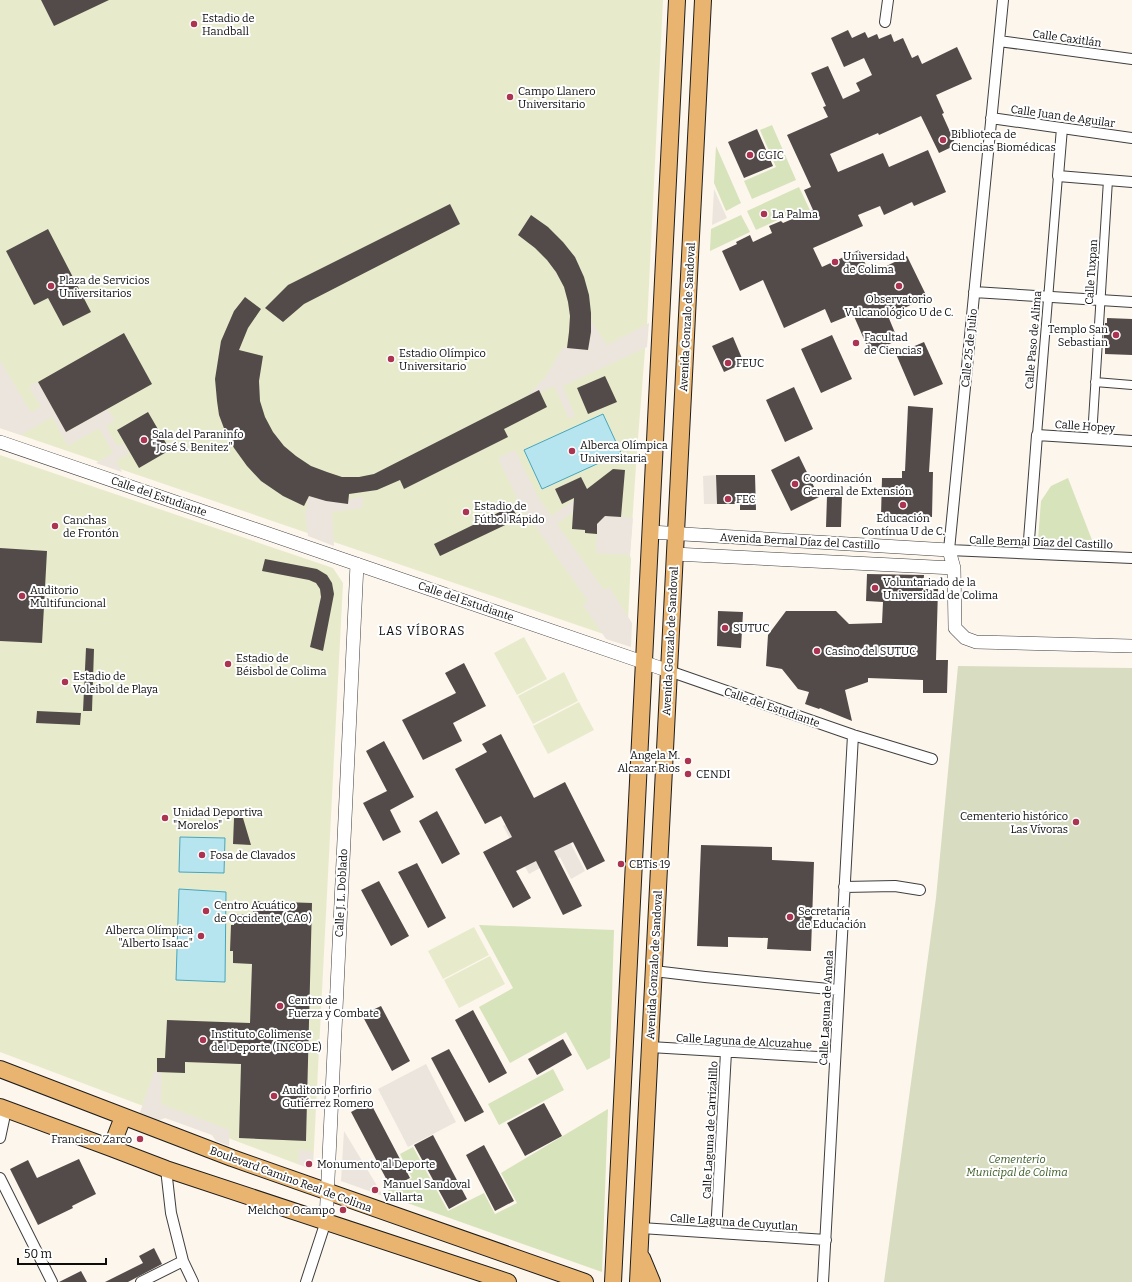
<svg xmlns="http://www.w3.org/2000/svg" width="1132" height="1282" font-family="Bitter,serif">
  <style>
    .green { fill: #d7e3ba }
    .cemetery { fill: #d8dcc0 }
    .pitch { fill: #e7ebcb }
    .plaza { fill: #ece5dd }
    .water { fill: #b7e5ef; stroke: #46a5bd }
    .building { fill: #534b49 }
    .lines { fill: none; stroke-linecap: round; stroke-linejoin: round }
    .pedestrian-casing { stroke: #3f3f3f; stroke-width: 10 }
    .minor-casing { stroke: #3f3f3f; stroke-width: 12 }
    .tertiary-casing { stroke: #3f3f3f; stroke-width: 14 }
    .primary-casing { stroke: #1d1d1d; stroke-width: 18 }
    .pedestrian { stroke: #fff; stroke-width: 8 }
    .minor { stroke: #fff; stroke-width: 10 }
    .tertiary { stroke: #fff; stroke-width: 13 }
    .primary { stroke: #e9b470; stroke-width: 16 }
    .poi-dot { fill: #ab3451; stroke: #fff; stroke-width: 1.5 }
    .labels { text-anchor: middle; stroke-width: 4; stroke-linejoin: round; paint-order: stroke }
    .poi-label { font-size: 11px; fill: #0c0c0c; stroke: #fff; text-anchor: start }
    .street-label { font-size: 11px; fill: #0c0c0c; stroke: #fff }
    .park-label { font-size: 11px; font-style: italic; fill: #3a5b24; stroke: #fff }
    .neighbourhood-label { font-size: 12px; letter-spacing: 1px; fill: #0c0c0c; stroke: #fff }
  </style>
  <rect width="100%" height="100%" fill="#fdf6ec"/>
  <path class="green" d="M772,125l24,55 -44,19 -8,-18 32,-14 -16,-37z
    M716,146l25,57 -15,8 -12,-28z
    M799,187l26,55 -12,6 -16,-37 -41,19 -9,-19z
    M741,215l9,17 -40,19 1,-22z
    M1068,478l24,62h-54l3,-39 10,-15z
    M479,925l135,5 -4,128 -23,12 -21,-38 -56,31 -31,-56 34,-19z
    M553,1069l11,21 -65,35 -11,-21z
    M608,1109l-6,163 -220,-78 30,-16 -12,-24 13,-7 35,64 36,-18 11,21 22,-11 -16,-30z"/>
  <path class="cemetery" d="M958,666l174,2v614h-248l52,-384z"/>
  <path class="pitch" d="M0,0h663l-16,325 -10,126 -7,104 1,4 -4,83 -627,-214z
    M0,455l333,113 10,15 -30,583 -5,2 -308,-116z
    M524,637l23,42 -30,16 -23,-42z
    M564,672l14,29 -45,23 -15,-28z
    M579,702l15,28 -46,24 -15,-28z
    M474,927l15,28 -46,24 -15,-28z
    M490,956l15,28 -46,24 -15,-28z"/>
  <path class="plaza" d="M714,189l13,29 -15,7z
    M591,321l16,24 42,-22 -2,24 -84,39 12,30 -6,3 -15,-33 -14,7 -2,-3 -10,5 18,-19 17,-29 25,3 3,-18z
    M0,361l31,51 10,-5 -12,-20 9,-5 28,50 42,-23 7,11 -9,6 11,20 6,-3 6,11 -13,7 6,11 -26,-9 17,-10 -14,-25 -31,18 -16,-29 -31,18 -21,-7z
    M515,450l23,47 13,19 25,-17 -2,12 -17,13 47,66 5,-3 23,36 -1,24 -25,-8 -23,-34 5,-4 -66,-93 -24,-50z
    M716,475l1,29h-13l-1,-28z
    M309,496l39,3 15,-2 -1,11 -30,4 2,34 -26,-10 -3,-21z
    M605,516l28,2 -3,37 -34,-2 1,-30z
    M549,802l36,69 -14,8 -11,-22 -31,17 -26,-48z
    M426,1064l30,58 -48,25 -30,-58z
    M153,1072l9,1 -1,31 69,26 -1,16 -13,-5 -4,-6 -47,-17 -8,3 -18,-6 13,-37z
    M344,1131l38,63 1,2 -42,-15z
    M299,1149l14,3v14l-5,2 -10,-5z"/>
  <path class="water" d="M603,414l18,39 -79,36 -18,-39z
    M180,837l45,1 -1,35 -45,-1z
    M179,889l47,3 -1,90 -49,-2z"/>
  <path class="building" d="M41,0h68l-55,26z
    M848,30l4,8 13,-6 3,6 9,-4 2,5 12,-5 3,8 9,-4 9,20 6,-3 4,9 35,-17 15,32 -36,16 8,18 -2,1 14,31 -17,8 -18,-37 -42,19 -1,-2 -48,21 8,18 45,-19 6,14 39,-17 18,42 -32,14 -2,-4 -28,13 -4,-9 -22,9 5,11 -50,22 9,19 37,-17 11,24 37,-18 20,41 -39,19 10,24 -28,13 -17,-39 -22,9 -6,-14 -41,19 -21,-48 -23,11 -18,-40 15,-7 -1,-2 14,-7 3,7 19,-9 -3,-7 12,-5 2,2 30,-13 -9,-20 7,-3 -24,-52 41,-18 -5,-10 3,-1 -15,-33 17,-7 15,33 17,-8 -4,-8 16,-8 -8,-17 -20,9 -13,-29z
    M757,129l16,37 -29,12 -16,-36z
    M450,204l10,20 -156,80 -21,18 -18,-14 23,-23z
    M531,215l17,12 15,15 12,15 9,20 5,18 2,18v19l-3,18 -21,-2 2,-16 1,-16 -2,-14 -4,-15 -8,-15 -9,-12 -12,-12 -17,-13z
    M48,229l43,83 -28,14 -15,-28 -14,7 -28,-54z
    M245,297l16,12 -13,19 -9,22 24,6 -4,25 1,20 5,16 8,15 11,14 12,10 15,10 16,6 15,5h17l15,-3 165,-84 8,17 -43,22 4,8 -104,52 -4,-9 -23,10 -28,4 -1,10 -22,-3 -17,-5 -5,10 -21,-10 -22,-15 -14,-15 -13,-18 -9,-17 -6,-16 -2,-14 -2,-22 6,-38 13,-30z
    M1107,318l25,1v36l-27,-1v-7h-2l2,-24h2z
    M124,333l28,51 -86,48 -28,-50z
    M832,335l20,44 -31,14 -20,-44z
    M733,337l11,26 -20,9 -12,-26z
    M924,342l19,42 -29,12 -18,-42z
    M605,376l12,26 -29,12 -11,-26z
    M794,387l19,42 -28,13 -19,-42z
    M908,406l25,2 -4,64h4l-1,45h-11l-1,4 -15,-1v2h-13v-5l-11,-1 1,-38h20v-7h3z
    M148,412l22,38 -31,18 -22,-38z
    M799,456l20,41 -28,14 -20,-41z
    M613,469l12,1 -4,47 -16,-1 -8,8v10l-12,-1v-3l-13,-1 2,-31 -12,6 -7,-15 26,-12 6,12z
    M716,475h39l1,35h-16v-6h-23z
    M827,496h15l-1,31h-15z
    M512,506l6,13 -78,37 -6,-12z
    M0,548l47,3 -5,92 -42,-2z
    M265,559l52,10 10,6 5,8 2,11 -11,57 -13,-4 11,-50 -1,-8 -4,-6 -7,-3 -47,-9z
    M867,574l57,1 -1,14h15l-2,71h12l-1,33h-24v-13l-55,-2v4l-23,8 7,31 -32,-13 -1,1 -14,-5 4,-12 -11,-3 -16,-20 -16,-3 2,-31 18,-24h50l13,13 33,-1 1,-21 -17,-1z
    M718,611l25,1 -2,36 -24,-2z
    M86,648l8,1 -2,62h-9z
    M464,663l22,43 -33,17 9,18 -39,19 -21,-40 54,-27 -11,-20z
    M37,711l44,2 -1,12 -44,-2z
    M501,734l33,64 31,-16 40,79 -18,9 -14,-28 -19,9 28,55 -19,9 -27,-54 -20,10 15,27 -18,10 -30,-56 29,-15 -11,-21 -16,8 -30,-55 32,-17 -5,-8z
    M384,741l30,56 -24,13 11,22 -18,9 -20,-38 24,-12 -21,-40z
    M437,811l23,43 -18,10 -23,-43z
    M234,818h9l8,27 -18,-1z
    M701,845l71,2v13l42,2 -3,89 -44,-2 1,-11 -40,-1v10l-31,-1z
    M417,863l29,55 -18,10 -30,-56z
    M379,881l30,55 -18,10 -30,-56z
    M254,901l58,2 -6,238 -67,-3 2,-74 -56,-2v11l-28,-1v-14h8l2,-38 83,3 2,-59 -19,-1v-12h-3l1,-26h3l1,-11 18,1z
    M381,1006l29,55 -18,10 -30,-56z
    M473,1010l34,63 -18,10 -34,-63z
    M563,1039l9,16 -35,20 -9,-16z
    M449,1049l35,63 -19,10 -34,-64z
    M370,1102l40,76 -19,10 -40,-76z
    M544,1103l18,33 -37,20 -18,-33z
    M433,1135l34,64 -18,10 -35,-64z
    M484,1145l30,56 -19,10 -29,-56z
    M79,1159l17,35 -24,12 1,2 -35,17 -28,-56 18,-9 9,18z
    M154,1248l8,16 -34,18h-23l38,-19 -4,-7z
    M81,1271l6,11h-28z"/>
  <g class="lines">
    <g class="pedestrian-casing">
      <path id="pedestrian" d="M1095,382l37,3
        M1037,435l21,-259
        M1092,437l16,-257"/>
    </g>
    <g class="minor-casing">
      <path id="minor" d="M1003,0l-54,550 183,8
        M885,22l3,-22
        M999,41l133,18
        M991,118l141,20
        M1062,128l-4,48 74,6
        M974,292l158,10
        M1028,553l9,-118 95,6
        M669,671l184,64 79,24
        M844,887l51,-1 25,4
        M654,971l51,6 134,13
        M650,1047l185,11
        M0,1138l6,-28
        M166,1169l5,44 12,48 10,21
        M0,1178l52,104
        M641,1228l185,12
        M716,1233l10,-181
        M141,1282l42,-21
        M306,1282l20,-61
        M823,1282l30,-547"/>
    </g>
    <g class="tertiary-casing">
      <path id="tertiary" d="M0,442l669,229
        M650,532l299,18 5,18 1,60 10,10 11,4 156,4
        M674,554l280,14
        M326,1221l31,-657"/>
    </g>
    <g class="primary-casing">
      <path id="primary" d="M0,1069l232,89 353,124
        M0,1107l111,41 55,21 342,113
        M111,1148l12,-31
        M642,1258l10,24
        M613,1282l64,-1282
        M638,1282l65,-1282"/>
    </g>
    <use href="#pedestrian" class="pedestrian"/>
    <use href="#minor" class="minor"/>
    <use href="#tertiary" class="tertiary"/>
    <use href="#primary" class="primary"/>
  </g>
  <g class="poi-dot">
    <circle cx="194" cy="24" r="4"/>
    <circle cx="510" cy="97" r="4"/>
    <circle cx="943" cy="140" r="4"/>
    <circle cx="750" cy="155" r="4"/>
    <circle cx="764" cy="214" r="4"/>
    <circle cx="835" cy="262" r="4"/>
    <circle cx="51" cy="286" r="4"/>
    <circle cx="899" cy="286" r="4"/>
    <circle cx="1116" cy="335" r="4"/>
    <circle cx="856" cy="343" r="4"/>
    <circle cx="391" cy="359" r="4"/>
    <circle cx="728" cy="363" r="4"/>
    <circle cx="144" cy="440" r="4"/>
    <circle cx="572" cy="451" r="4"/>
    <circle cx="795" cy="484" r="4"/>
    <circle cx="728" cy="499" r="4"/>
    <circle cx="903" cy="505" r="4"/>
    <circle cx="466" cy="512" r="4"/>
    <circle cx="55" cy="526" r="4"/>
    <circle cx="875" cy="588" r="4"/>
    <circle cx="22" cy="596" r="4"/>
    <circle cx="725" cy="628" r="4"/>
    <circle cx="817" cy="651" r="4"/>
    <circle cx="228" cy="664" r="4"/>
    <circle cx="65" cy="682" r="4"/>
    <circle cx="688" cy="761" r="4"/>
    <circle cx="688" cy="774" r="4"/>
    <circle cx="165" cy="818" r="4"/>
    <circle cx="1076" cy="822" r="4"/>
    <circle cx="202" cy="855" r="4"/>
    <circle cx="621" cy="864" r="4"/>
    <circle cx="206" cy="911" r="4"/>
    <circle cx="790" cy="917" r="4"/>
    <circle cx="201" cy="936" r="4"/>
    <circle cx="280" cy="1006" r="4"/>
    <circle cx="203" cy="1040" r="4"/>
    <circle cx="274" cy="1096" r="4"/>
    <circle cx="140" cy="1139" r="4"/>
    <circle cx="309" cy="1164" r="4"/>
    <circle cx="375" cy="1190" r="4"/>
    <circle cx="343" cy="1210" r="4"/>
  </g>
  <g class="labels">
    <g class="poi-label">
      <text x="202" y="22">Estadio de<tspan x="202" dy="13">Handball</tspan></text>
      <text x="518" y="95">Campo Llanero<tspan x="518" dy="13">Universitario</tspan></text>
      <text x="951" y="138">Biblioteca de<tspan x="951" dy="13">Ciencias Biomédicas</tspan></text>
      <text x="758" y="159">CGIC</text>
      <text x="772" y="218">La Palma</text>
      <text x="843" y="260">Universidad<tspan x="843" dy="13">de Colima</tspan></text>
      <text x="59" y="284">Plaza de Servicios<tspan x="59" dy="13">Universitarios</tspan></text>
      <text x="899" y="303" text-anchor="middle">Observatorio<tspan x="899" dy="13">Vulcanológico U de C.</tspan></text>
      <text x="1108" y="333" text-anchor="end">Templo San<tspan x="1108" dy="13">Sebastian</tspan></text>
      <text x="864" y="341">Facultad<tspan x="864" dy="13">de Ciencias</tspan></text>
      <text x="399" y="357">Estadio Olímpico<tspan x="399" dy="13">Universitario</tspan></text>
      <text x="736" y="367">FEUC</text>
      <text x="152" y="438">Sala del Paraninfo<tspan x="152" dy="13">"José S. Benitez"</tspan></text>
      <text x="580" y="449">Alberca Olímpica<tspan x="580" dy="13">Universitaria</tspan></text>
      <text x="803" y="482">Coordinación<tspan x="803" dy="13">General de Extensión</tspan></text>
      <text x="736" y="503">FEC</text>
      <text x="474" y="510">Estadio de<tspan x="474" dy="13">Fútbol Rápido</tspan></text>
      <text x="903" y="522" text-anchor="middle">Educación<tspan x="903" dy="13">Contínua U de C.</tspan></text>
      <text x="63" y="524">Canchas<tspan x="63" dy="13">de Frontón</tspan></text>
      <text x="883" y="586">Voluntariado de la<tspan x="883" dy="13">Universidad de Colima</tspan></text>
      <text x="30" y="594">Auditorio<tspan x="30" dy="13">Multifuncional</tspan></text>
      <text x="733" y="632">SUTUC</text>
      <text x="825" y="655">Casino del SUTUC</text>
      <text x="236" y="662">Estadio de<tspan x="236" dy="13">Béisbol de Colima</tspan></text>
      <text x="73" y="680">Estadio de<tspan x="73" dy="13">Voleibol de Playa</tspan></text>
      <text x="680" y="759" text-anchor="end">Angela M.<tspan x="680" dy="13">Alcazar Rios</tspan></text>
      <text x="696" y="778">CENDI</text>
      <text x="173" y="816">Unidad Deportiva<tspan x="173" dy="13">"Morelos"</tspan></text>
      <text x="1068" y="820" text-anchor="end">Cementerio histórico<tspan x="1068" dy="13">Las Vívoras</tspan></text>
      <text x="210" y="859">Fosa de Clavados</text>
      <text x="629" y="868">CBTis 19</text>
      <text x="214" y="909">Centro Acuático<tspan x="214" dy="13">de Occidente (CAO)</tspan></text>
      <text x="798" y="915">Secretaría<tspan x="798" dy="13">de Educación</tspan></text>
      <text x="193" y="934" text-anchor="end">Alberca Olímpica<tspan x="193" dy="13">"Alberto Isaac"</tspan></text>
      <text x="288" y="1004">Centro de<tspan x="288" dy="13">Fuerza y Combate</tspan></text>
      <text x="211" y="1038">Instituto Colimense<tspan x="211" dy="13">del Deporte (INCODE)</tspan></text>
      <text x="282" y="1094">Auditorio Porfirio<tspan x="282" dy="13">Gutiérrez Romero</tspan></text>
      <text x="132" y="1143" text-anchor="end">Francisco Zarco</text>
      <text x="317" y="1168">Monumento al Deporte</text>
      <text x="383" y="1188">Manuel Sandoval<tspan x="383" dy="13">Vallarta</tspan></text>
      <text x="335" y="1214" text-anchor="end">Melchor Ocampo</text>
    </g>
    <g class="street-label">
      <text transform="translate(1067 38) rotate(8)" y="4">Calle Caxitlán</text>
      <text transform="translate(1063 116) rotate(8)" y="4">Calle Juan de Aguilar</text>
      <text transform="translate(1091 272) rotate(-86)" y="4">Calle Tuxpan</text>
      <text transform="translate(687 317) rotate(-87)" y="4">Avenida Gonzalo de Sandoval</text>
      <text transform="translate(1033 340) rotate(-85)" y="4">Calle Paso de Alima</text>
      <text transform="translate(969 348) rotate(-84)" y="4">Calle 25 de Julio</text>
      <text transform="translate(1085 426) rotate(4)" y="4">Calle Hopey</text>
      <text transform="translate(159 496) rotate(19)" y="4">Calle del Estudiante</text>
      <text transform="translate(800 541) rotate(3)" y="4">Avenida Bernal Díaz del Castillo</text>
      <text transform="translate(1041 542) rotate(2)" y="4">Calle Bernal Díaz del Castillo</text>
      <text transform="translate(466 601) rotate(19)" y="4">Calle del Estudiante</text>
      <text transform="translate(670 641) rotate(-87)" y="4">Avenida Gonzalo de Sandoval</text>
      <text transform="translate(772 707) rotate(19)" y="4">Calle del Estudiante</text>
      <text transform="translate(341 893) rotate(-87)" y="4">Calle J. L. Doblado</text>
      <text transform="translate(654 965) rotate(-87)" y="4">Avenida Gonzalo de Sandoval</text>
      <text transform="translate(826 1008) rotate(-87)" y="4">Calle Laguna de Amela</text>
      <text transform="translate(744 1041) rotate(3)" y="4">Calle Laguna de Alcuzahue</text>
      <text transform="translate(710 1130) rotate(-87)" y="4">Calle Laguna de Carrizalillo</text>
      <text transform="translate(291 1179) rotate(20)" y="4">Boulevard Camino Real de Colima</text>
      <text transform="translate(734 1222) rotate(4)" y="4">Calle Laguna de Cuyutlan</text>
    </g>
    <g class="park-label">
      <text x="1017" y="1163">Cementerio<tspan x="1017" dy="13">Municipal de Colima</tspan></text>
    </g>
    <g class="neighbourhood-label">
      <text x="422" y="635">LAS VÍBORAS</text>
    </g>
  </g>
  <path d="M18 1258v6h88v-6" fill="none" stroke="#0c0c0c" stroke-width="2"/>
  <text x="24" y="1258" font-size="12" fill="#0c0c0c" stroke="#ffffff" stroke-width="3" paint-order="stroke">50 m</text>
</svg>
